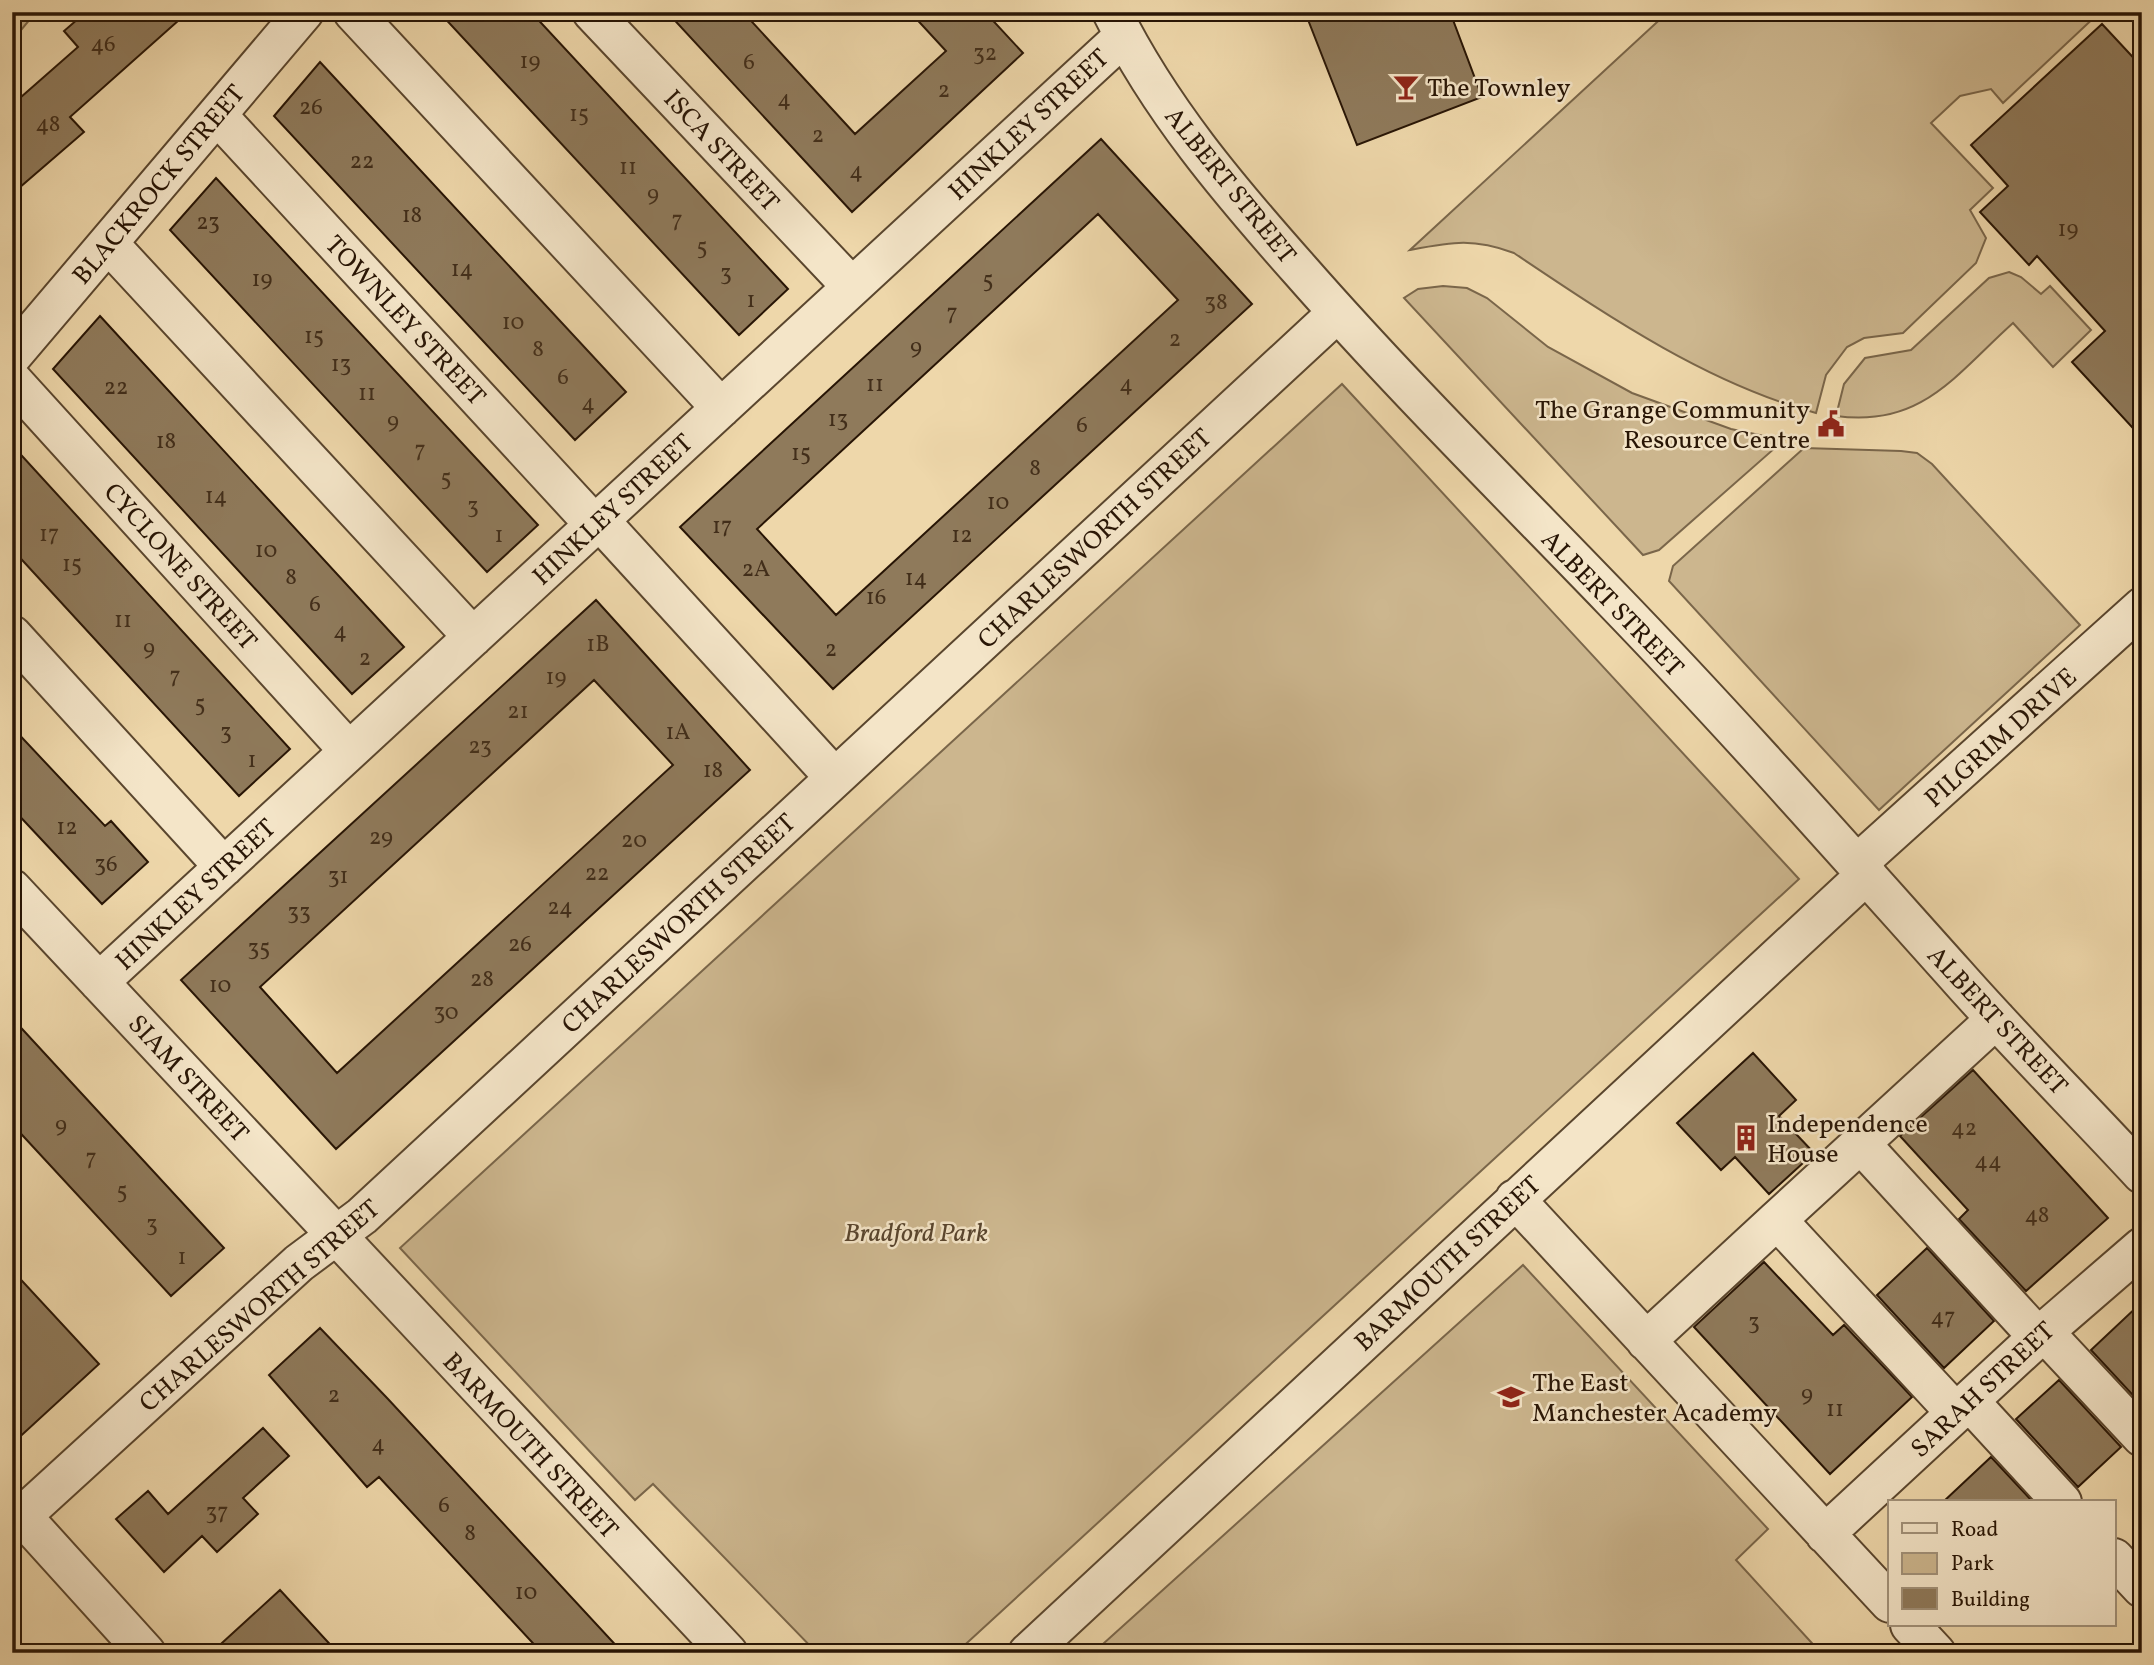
<svg xmlns="http://www.w3.org/2000/svg" width="2154" height="1665" font-family="Vollkorn,serif">
  <style>
    .green { fill: #ccb68e; stroke: #7a664a; stroke-width: 2 }
    .building { fill: #8f7a5b; stroke: #281505; stroke-width: 2; fill-rule: evenodd }
    .lines { fill: none; stroke-linecap: round; stroke-linejoin: round }
    .minor-casing { stroke: #5a462e; stroke-width: 42 }
    .minor { stroke: #f4e5c8; stroke-width: 38 }
    .labels { text-anchor: middle; stroke-width: 5; stroke-linejoin: round; paint-order: stroke }
    .number-label { font-size: 23px; fill: #422e1a }
    .poi-label { font-size: 26px; fill: #281505; stroke: #f4e5c8; text-anchor: start }
    .street-label { font-size: 26px; fill: #281505; stroke: #f4e5c8 }
    .park-label { font-size: 26px; font-style: italic; fill: #59452e; stroke: #f4e5c8 }
  </style>
  <rect width="100%" height="100%" fill="#eed7aa"/>
  <filter id="stains"><feTurbulence type="fractalNoise" baseFrequency=".00286" numOctaves="4"/><feColorMatrix values="0 0 0 0 .2 0 0 0 0 .09 0 0 0 0 .02 0 0 0 .5 -.17"/></filter>
  <radialGradient id="worn" r=".72"><stop offset=".6" stop-color="#630" stop-opacity="0"/><stop offset="1" stop-color="#630" stop-opacity=".3"/></radialGradient>
  <path class="green" d="M12,12h24l-24,29z
    M1668,12h432l-97,91 -12,-14 -31,7 -29,27 62,65 -23,22 16,28 -10,25 -73,70 -39,5 -17,9 -21,28 -10,38c-110,-30 -208,-97 -302,-160 -41,-15 -61,-11 -104,-3z
    M2009,272l12,5 20,17 9,-8 41,44 -38,37 -40,-44c-57,51 -91,105 -177,93l8,-32 21,-26 46,-8 78,-72z
    M1443,286l24,2 20,10 61,49 84,46 99,36 53,11 -125,110 -16,5 -239,-257 14,-9z
    M1342,384l457,495 -843,774h-139l-164,-169 -18,16 -235,-252z
    M1804,448l97,3 16,2 15,11 148,161 -201,185 -210,-229 4,-15z
    M1523,1265l245,264 -32,31 85,93h-728z"/>
  <path class="building" d="M86,12h102l-118,105 14,15 -72,62v-89l66,-58 -14,-16z
    M439,12h92l257,277 -49,46z
    M667,12h76l112,122 91,-83 -36,-39h75l38,41 -171,159z
    M1305,12h145l32,85 -125,48z
    M2102,24l40,43v371l-70,-76 33,-31 -68,-75 -8,9 -49,-53 28,-26 -37,-41z
    M320,62l306,330 -51,48 -301,-324z
    M1101,139l151,165 -419,385 -153,-162zM1098,214l80,86 -342,315 -79,-86z
    M216,178l322,347 -51,47 -317,-342z
    M100,316l304,331 -52,47 -299,-325z
    M12,445l278,304 -51,47 -227,-247z
    M596,600l154,170 -414,379 -155,-169zM594,680l79,85 -336,308 -77,-86z
    M12,727l93,99 6,-5 37,41 -46,42 -90,-96z
    M12,1018l212,230 -53,48 -159,-172z
    M1753,1053l43,47 -17,16 35,37 -45,41 -34,-37 -14,13 -44,-47z
    M1973,1070l135,148 -82,73 -67,-72 9,-9 -68,-74z
    M1927,1248l67,73 -50,47 -67,-73z
    M1764,1262l69,73 11,-10 68,72 -82,77 -136,-147z
    M12,1270l87,94 -87,80z
    M2142,1302v103l-51,-55z
    M320,1328l68,71 235,254h-81l-163,-176 -12,10 -98,-112z
    M2059,1380l62,67 -43,40 -62,-68z
    M263,1428l26,28 -46,42 15,16 -41,38 -15,-16 -38,36 -48,-53 32,-28 20,23z
    M1991,1457l42,45h-90z
    M280,1590l58,63h-127z"/>
  <g class="lines">
    <g class="minor-casing">
      <path id="minor" d="M353,12l368,396
        M592,12l260,275
        M1112,12c48,97 117,178 188,258 100,114 207,220 312,329 118,122 230,249 343,375 60,68 125,133 187,200
        M217,115l378,410
        M108,243l365,394
        M12,356l292,-344
        M12,380l337,371
        M599,520l236,258
        M12,635l212,232
        M1857,864l285,-257
        M12,889l716,764
        M99,982l1025,-946
        M1860,1143l178,194
        M1515,1199l375,404
        M2044,1332l98,105
        M1646,1341l131,-121
        M1969,1401l93,101
        M1956,1413l-179,-193 219,-201
        M22,1516l124,137
        M12,1525l287,-262 63,-47 975,-903
        M1825,1534l213,-197 104,-90
        M2114,1558l28,30
        M1910,1625l26,28
        M1028,1653l839,-779"/>
    </g>
    <use href="#minor" class="minor"/>
  </g>
  <defs>
    <g id="bar-bare" transform="scale(2.1)"><path d="M-6-5H6L.8 .8V4.5H3.5V6h-7V4.5H-.8V.8Z" fill="#8f2418" stroke="#f4e5c8" stroke-width="2.5" paint-order="stroke"/></g>
    <g id="civic-bare" transform="scale(2.1)"><path d="M-.6-6.5H3V-4.5H.6V-3L4-1V1h2V6H-6V1h2V-1L-.6-3ZM-1.2 2.5V6h2.4V2.5Z" fill="#8f2418" stroke="#f4e5c8" stroke-width="2.5" paint-order="stroke"/></g>
    <g id="building-bare" transform="scale(2.1)"><path d="M-4-6H4V6H1V3H-1V6H-4ZM-2.5-4.3h1.7v1.8h-1.7ZM.8-4.3h1.7v1.8H.8ZM-2.5-1h1.7V.8h-1.7ZM.8-1h1.7V.8H.8Z" fill="#8f2418" stroke="#f4e5c8" stroke-width="2.5" paint-order="stroke"/></g>
    <g id="school-bare" transform="scale(2.1)"><path d="M0-5L7-2L0 1L-7-2ZM-4 1L0 2.5L4 1V4Q0 6-4 4Z" fill="#8f2418" stroke="#f4e5c8" stroke-width="2.5" paint-order="stroke"/></g>
  </defs>
  <g fill-rule="evenodd">
    <use href="#bar-bare" x="1406" y="87"/>
    <use href="#civic-bare" x="1831" y="424"/>
    <use href="#building-bare" x="1746" y="1138"/>
    <use href="#school-bare" x="1511" y="1397"/>
  </g>
  <g class="labels">
    <g class="number-label">
      <text x="103" y="51">46</text>
      <text x="985" y="60">32</text>
      <text x="530" y="68">19</text>
      <text x="749" y="69">6</text>
      <text x="944" y="97">2</text>
      <text x="784" y="106">4</text>
      <text x="311" y="114">26</text>
      <text x="579" y="121">15</text>
      <text x="48" y="131">48</text>
      <text x="818" y="142">2</text>
      <text x="362" y="168">22</text>
      <text x="628" y="174">11</text>
      <text x="856" y="178">4</text>
      <text x="653" y="201">9</text>
      <text x="412" y="222">18</text>
      <text x="677" y="227">7</text>
      <text x="208" y="229">23</text>
      <text x="2068" y="236">19</text>
      <text x="702" y="254">5</text>
      <text x="462" y="276">14</text>
      <text x="726" y="280">3</text>
      <text x="262" y="286">19</text>
      <text x="988" y="287">5</text>
      <text x="751" y="307">1</text>
      <text x="1216" y="309">38</text>
      <text x="952" y="320">7</text>
      <text x="513" y="329">10</text>
      <text x="314" y="343">15</text>
      <text x="1175" y="346">2</text>
      <text x="916" y="354">9</text>
      <text x="538" y="356">8</text>
      <text x="341" y="371">13</text>
      <text x="563" y="384">6</text>
      <text x="875" y="391">11</text>
      <text x="1126" y="391">4</text>
      <text x="116" y="394">22</text>
      <text x="367" y="400">11</text>
      <text x="588" y="410">4</text>
      <text x="838" y="426">13</text>
      <text x="393" y="428">9</text>
      <text x="1082" y="432">6</text>
      <text x="166" y="448">18</text>
      <text x="420" y="457">7</text>
      <text x="801" y="460">15</text>
      <text x="1035" y="475">8</text>
      <text x="446" y="485">5</text>
      <text x="216" y="503">14</text>
      <text x="998" y="509">10</text>
      <text x="473" y="513">3</text>
      <text x="722" y="533">17</text>
      <text x="49" y="541">17</text>
      <text x="499" y="542">1</text>
      <text x="962" y="542">12</text>
      <text x="266" y="557">10</text>
      <text x="72" y="571">15</text>
      <text x="756" y="576">2A</text>
      <text x="291" y="584">8</text>
      <text x="916" y="585">14</text>
      <text x="876" y="604">16</text>
      <text x="315" y="611">6</text>
      <text x="123" y="627">11</text>
      <text x="340" y="638">4</text>
      <text x="598" y="651">1B</text>
      <text x="149" y="655">9</text>
      <text x="831" y="656">2</text>
      <text x="365" y="665">2</text>
      <text x="175" y="683">7</text>
      <text x="556" y="684">19</text>
      <text x="200" y="711">5</text>
      <text x="518" y="718">21</text>
      <text x="226" y="739">3</text>
      <text x="678" y="739">1A</text>
      <text x="480" y="753">23</text>
      <text x="252" y="767">1</text>
      <text x="713" y="777">18</text>
      <text x="67" y="834">12</text>
      <text x="381" y="844">29</text>
      <text x="634" y="847">20</text>
      <text x="106" y="871">36</text>
      <text x="597" y="880">22</text>
      <text x="338" y="883">31</text>
      <text x="560" y="914">24</text>
      <text x="299" y="919">33</text>
      <text x="520" y="951">26</text>
      <text x="259" y="955">35</text>
      <text x="482" y="986">28</text>
      <text x="220" y="992">10</text>
      <text x="446" y="1019">30</text>
      <text x="61" y="1132">9</text>
      <text x="1964" y="1135">42</text>
      <text x="91" y="1165">7</text>
      <text x="1988" y="1168">44</text>
      <text x="122" y="1198">5</text>
      <text x="2037" y="1222">48</text>
      <text x="152" y="1231">3</text>
      <text x="182" y="1264">1</text>
      <text x="1943" y="1324">47</text>
      <text x="1754" y="1329">3</text>
      <text x="1807" y="1401">9</text>
      <text x="334" y="1402">2</text>
      <text x="1835" y="1416">11</text>
      <text x="378" y="1451">4</text>
      <text x="444" y="1512">6</text>
      <text x="217" y="1519">37</text>
      <text x="470" y="1540">8</text>
      <text x="526" y="1599">10</text>
    </g>
    <g class="poi-label">
      <text x="1427" y="96">The Townley</text>
      <text x="1810" y="418" text-anchor="end">The Grange Community<tspan x="1810" dy="30">Resource Centre</tspan></text>
      <text x="1767" y="1132">Independence<tspan x="1767" dy="30">House</tspan></text>
      <text x="1532" y="1391">The East<tspan x="1532" dy="30">Manchester Academy</tspan></text>
    </g>
    <g class="street-label">
      <text transform="translate(1028 124) rotate(-43)" y="9">HINKLEY STREET</text>
      <text transform="translate(722 150) rotate(47)" y="9">ISCA STREET</text>
      <text transform="translate(158 184) rotate(-50)" y="9">BLACKROCK STREET</text>
      <text transform="translate(1231 185) rotate(51)" y="9">ALBERT STREET</text>
      <text transform="translate(406 320) rotate(47)" y="9">TOWNLEY STREET</text>
      <text transform="translate(612 509) rotate(-43)" y="9">HINKLEY STREET</text>
      <text transform="translate(1094 538) rotate(-43)" y="9">CHARLESWORTH STREET</text>
      <text transform="translate(181 566) rotate(48)" y="9">CYCLONE STREET</text>
      <text transform="translate(1613 603) rotate(46)" y="9">ALBERT STREET</text>
      <text transform="translate(2000 737) rotate(-42)" y="9">PILGRIM DRIVE</text>
      <text transform="translate(195 894) rotate(-43)" y="9">HINKLEY STREET</text>
      <text transform="translate(678 923) rotate(-43)" y="9">CHARLESWORTH STREET</text>
      <text transform="translate(1998 1020) rotate(47)" y="9">ALBERT STREET</text>
      <text transform="translate(189 1078) rotate(47)" y="9">SIAM STREET</text>
      <text transform="translate(1447 1263) rotate(-43)" y="9">BARMOUTH STREET</text>
      <text transform="translate(259 1305) rotate(-41)" y="9">CHARLESWORTH STREET</text>
      <text transform="translate(1982 1389) rotate(-43)" y="9">SARAH STREET</text>
      <text transform="translate(531 1445) rotate(47)" y="9">BARMOUTH STREET</text>
    </g>
    <g class="park-label">
      <text x="916" y="1241">Bradford Park</text>
    </g>
  </g>
  <rect width="2154" height="1665" fill="none" stroke="#eed7aa" stroke-width="42"/>
  <rect x="14" y="14" width="2126" height="1637" fill="none" stroke="#281505" stroke-width="3.5"/>
  <rect x="21" y="21" width="2112" height="1623" fill="none" stroke="#281505" stroke-width="2"/>
  <rect x="1888" y="1500" width="228" height="126" fill="#f4e5c8" stroke="#a2927a" stroke-width="2"/>
  <rect x="1902" y="1523" width="35" height="10" fill="#f4e5c8" stroke="#a2927a" stroke-width="2"/>
  <text x="1951" y="1536" font-size="21" fill="#281505">Road</text>
  <rect x="1902" y="1553" width="35" height="21" fill="#ccb68e" stroke="#a2927a" stroke-width="2"/>
  <text x="1951" y="1570" font-size="21" fill="#281505">Park</text>
  <rect x="1902" y="1588" width="35" height="21" fill="#8f7a5b" stroke="#a2927a" stroke-width="2"/>
  <text x="1951" y="1606" font-size="21" fill="#281505">Building</text>
  <rect width="100%" height="100%" filter="url(#stains)"/>
  <rect width="100%" height="100%" fill="url(#worn)"/>
</svg>
